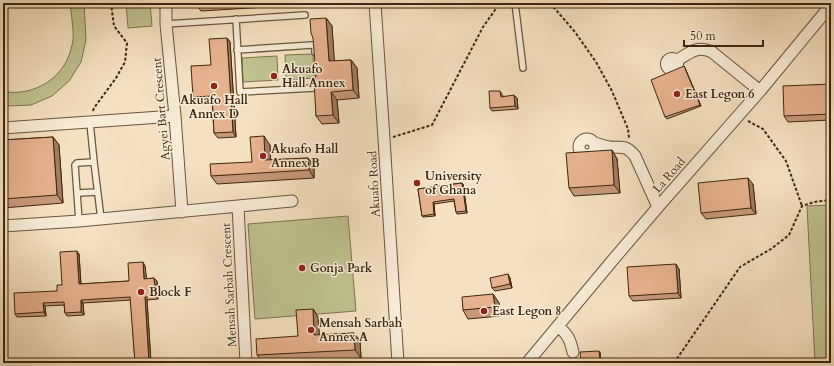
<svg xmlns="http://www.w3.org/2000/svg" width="834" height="366" font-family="Cardo,serif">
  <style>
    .green { fill: #c0c290; stroke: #7e7450 }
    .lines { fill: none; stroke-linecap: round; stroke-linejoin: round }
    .service-casing { stroke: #6b553c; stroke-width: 8 }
    .minor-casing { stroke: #6b553c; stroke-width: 13 }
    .path { stroke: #3d260f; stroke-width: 2; stroke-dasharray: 3 2; stroke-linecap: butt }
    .service { stroke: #f8ecd7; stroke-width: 5.5 }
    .minor { stroke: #f8ecd7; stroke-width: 11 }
    .wall { fill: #c6987a; stroke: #3d260f }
    .shaded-wall { fill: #a17c63; stroke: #3d260f }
    .building { fill: #e6b18e; stroke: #3d260f }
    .poi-dot { fill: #8f2418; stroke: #f8ecd7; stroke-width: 1.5 }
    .labels { text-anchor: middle; stroke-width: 3; stroke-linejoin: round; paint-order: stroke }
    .poi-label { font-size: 12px; font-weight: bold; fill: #3d260f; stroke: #f8ecd7; text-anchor: start }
    .street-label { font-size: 12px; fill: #3d260f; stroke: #f8ecd7 }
  </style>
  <rect width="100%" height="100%" fill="#f5e1c1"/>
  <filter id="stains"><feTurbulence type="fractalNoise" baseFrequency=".005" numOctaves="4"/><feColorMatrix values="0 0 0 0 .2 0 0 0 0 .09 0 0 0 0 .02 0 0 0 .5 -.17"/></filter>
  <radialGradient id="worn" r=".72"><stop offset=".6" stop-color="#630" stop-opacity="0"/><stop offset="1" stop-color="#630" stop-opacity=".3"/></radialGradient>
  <path class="green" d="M70,3h14l2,37 -5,22 -12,19 -17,15 -21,9 -23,1 -5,-1v-14c19,5 44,-4 56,-19 8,-9 12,-20 14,-32 1,-9 -2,-27 -3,-37z
    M126,3h24l2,23 -24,2z
    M313,54l1,24 -28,2 -1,-25z
    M277,56l1,24 -35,2 -1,-24z
    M831,205v158h-16l-8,-157z
    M348,216l8,95 -101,8 -7,-95z"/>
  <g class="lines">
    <g class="service-casing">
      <path id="service" d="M515,3l8,65
        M236,19l4,73 75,-4 3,-3v-2
        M166,24l139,-9
        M237,50l75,-5h2l1,2v5
        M94,162l7,57
        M78,193l19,-1
        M79,221l-4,-56 2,-2 17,-1 -4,-39"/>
    </g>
    <g class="minor-casing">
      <path id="minor" d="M166,3v21l9,92 7,96
        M375,3l9,136 14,224
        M666.5 64a5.5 5.5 0 1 1 11 0a5.5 5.5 0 1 1-11 0Z
        M676,61c14,-8 20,-16 36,-9l48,39
        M3,128l172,-12
        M579 147a8 8 0 1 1 16 0a8 8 0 1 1-16 0Z
        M594,143c5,1 10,3 15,4 13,1 16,-3 26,9l23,51
        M238,206l8,157
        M3,226l76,-5 213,-20
        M558,326c10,9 12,13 15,26
        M527,363l85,-102 46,-54 102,-116 71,-86"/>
    </g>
    <path class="path" d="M550,3l25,29 21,30 16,29 16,38 1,9
      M93,111l1,-3 22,-30 9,-16 2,-19 -13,-17 -3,-23
      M748,121l15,8 23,32 16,45
      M393,137l39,-12 51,-98 17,-24
      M674,363l66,-96 31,-18 18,-14 13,-29 12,-4 17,-2"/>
    <use href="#service" class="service"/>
    <use href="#minor" class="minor"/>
  </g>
  <path class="wall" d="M195,3h103l1,2 -98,6z
    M326,18l6,8 2,35 17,-1 6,8 2,30 -22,2 2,23 -17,1 -6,-8v-40z
    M227,38l3,4 6,95 -18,1 -4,-5 -2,-33 -16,2 -3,-5z
    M685,68l16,38 -34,13 -2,-2z
    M831,84v36l-43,2 -4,-6z
    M500,91l2,3v2l15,2 1,11 -26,2 -2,-3z
    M53,137l6,8 4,58 -60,5v-68z
    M270,145v15l38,-2 6,8v12l-97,6 -6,-8 41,-14z
    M612,150l5,9 3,34 -46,3 -5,-8z
    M462,183l1,1 4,29 -10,1 -1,-2 -2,-11 -20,3 1,12 -12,1 -1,-1 -4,-27z
    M753,184l3,30 -50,5 -5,-6z
    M79,254l2,30 48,-3 16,-15 1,13 8,-1 3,3 1,18 -11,1 4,63h-16l-4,-63 -48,3 1,12 -17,1 -2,-3 -1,-8 -19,1 1,10 -29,1 -2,-3 42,-23 5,-6z
    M679,269l2,29 -48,3 -4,-5z
    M510,278l2,10 -17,3 -3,-3z
    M493,294l6,9 1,13 -32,3 -5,-9z
    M313,309l5,8 1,18 35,-2 6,8 1,17 -87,5h-11l-6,-8 41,-19z
    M600,352l1,11h-31l11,-1z"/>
  <path class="shaded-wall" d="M326,18l6,8 3,43 -6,-8z
    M227,38l3,4 6,95 -3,-5z
    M351,60l6,8 2,30 -6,-8z
    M684,66l1,2 16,38 -1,-1z
    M331,92l6,8 2,23 -6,-8z
    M514,95l3,3 1,11 -3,-3z
    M264,136l6,9 1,24 -6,-9z
    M53,137l6,8 4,58 -6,-8z
    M612,150l5,9 3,34 -6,-8z
    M308,158l6,8v12l-5,-8z
    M748,178l5,6 3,30 -5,-6z
    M462,183l1,1 4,29 -1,-2z
    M433,202l1,2 1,12 -1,-2z
    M77,251l2,3 2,33 -2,-3z
    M143,262l2,4 2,16 -3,-3z
    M676,264l3,5 2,29 -3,-5z
    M508,274l2,4 2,10 -2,-4z
    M154,278l3,3 1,18 -2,-3z
    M493,294l6,9 1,13 -5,-9z
    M145,297l2,3 4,63h-2z
    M81,300l2,3 1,12 -3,-3z
    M43,303l2,3 1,10 -2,-4z
    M313,309l5,8 2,26 -6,-8z
    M354,333l6,8 1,17 -6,-8z
    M599,351l1,1 1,11 -1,-2z"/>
  <path class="building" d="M326,18l3,43 22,-1 2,30 -22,2 2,23 -17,1 -2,-35 2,-5 -3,-38 -2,-5 -1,-14z
    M227,38l6,94 -19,1 -2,-37 -19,1 -2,-31 20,-1 -2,-26z
    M684,66l16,39 -35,12 -14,-37z
    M831,84v30l-47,2 -1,-30z
    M489,91h11l1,6 13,-2 1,11 -25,2z
    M264,136l1,24 43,-2 1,12 -98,6 -1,-12 42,-2 -2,-25z
    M53,137l4,58 -54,4v-59z
    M612,150l2,35 -45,3 -3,-35z
    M748,178l3,30 -50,5 -3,-30z
    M462,183l4,28 -10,1 -2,-13 -21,3 1,12 -12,2 -4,-27z
    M77,251l2,33 50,-3 -1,-18 15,-1 1,17 10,-1 2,18 -11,1 4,66h-14l-5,-66 -49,3v12l-16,1 -1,-11 -21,1 1,9 -29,2 -1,-21 43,-2v-6h5l-2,-33z
    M676,264l2,29 -49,3 -2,-29z
    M508,274l2,10 -18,4 -2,-10z
    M493,294l2,13 -32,3 -1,-13z
    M313,309l1,26 40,-2 1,17 -98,5 -1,-16 42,-3 -2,-26z
    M599,351l1,10 -11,1v1h-19l11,-1 -1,-10z"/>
  <g class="poi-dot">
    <circle cx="274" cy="76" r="4"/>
    <circle cx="214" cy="86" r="4"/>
    <circle cx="677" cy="94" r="4"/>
    <circle cx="263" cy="156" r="4"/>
    <circle cx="417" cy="183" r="4"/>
    <circle cx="302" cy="268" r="4"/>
    <circle cx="141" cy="292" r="4"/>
    <circle cx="484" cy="311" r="4"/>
    <circle cx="311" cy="330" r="4"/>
  </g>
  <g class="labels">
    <g class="poi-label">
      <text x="282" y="73">Akuafo<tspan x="282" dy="14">Hall Annex</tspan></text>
      <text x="685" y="98">East Legon 6</text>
      <text x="214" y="104" text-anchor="middle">Akuafo Hall<tspan x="214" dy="14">Annex D</tspan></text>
      <text x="271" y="153">Akuafo Hall<tspan x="271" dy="14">Annex B</tspan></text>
      <text x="425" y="180">University<tspan x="425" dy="14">of Ghana</tspan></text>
      <text x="310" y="272">Gonja Park</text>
      <text x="149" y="296">Block F</text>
      <text x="492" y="315">East Legon 8</text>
      <text x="319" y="327">Mensah Sarbah<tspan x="319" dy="14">Annex A</tspan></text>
    </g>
    <g class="street-label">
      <text transform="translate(161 109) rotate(-95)" y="4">Agyei Bart Crescent</text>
      <text transform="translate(669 175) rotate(-49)" y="4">La Road</text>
      <text transform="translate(374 184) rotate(-93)" y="4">Akuafo Road</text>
      <text transform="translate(229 285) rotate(-93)" y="4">Mensah Sarbah Crescent</text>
    </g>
  </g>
  <rect width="834" height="366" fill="none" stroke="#f5e1c1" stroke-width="16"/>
  <rect x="4" y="4" width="826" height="358" fill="none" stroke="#3d260f" stroke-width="2"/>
  <rect x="8" y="8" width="818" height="350" fill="none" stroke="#3d260f"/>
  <path d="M684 40v6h79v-6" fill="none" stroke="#3d260f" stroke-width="2"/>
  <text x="690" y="40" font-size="12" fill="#3d260f" stroke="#f8ecd7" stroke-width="3" paint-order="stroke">50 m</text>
  <rect width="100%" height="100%" filter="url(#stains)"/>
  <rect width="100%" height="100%" fill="url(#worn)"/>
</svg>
